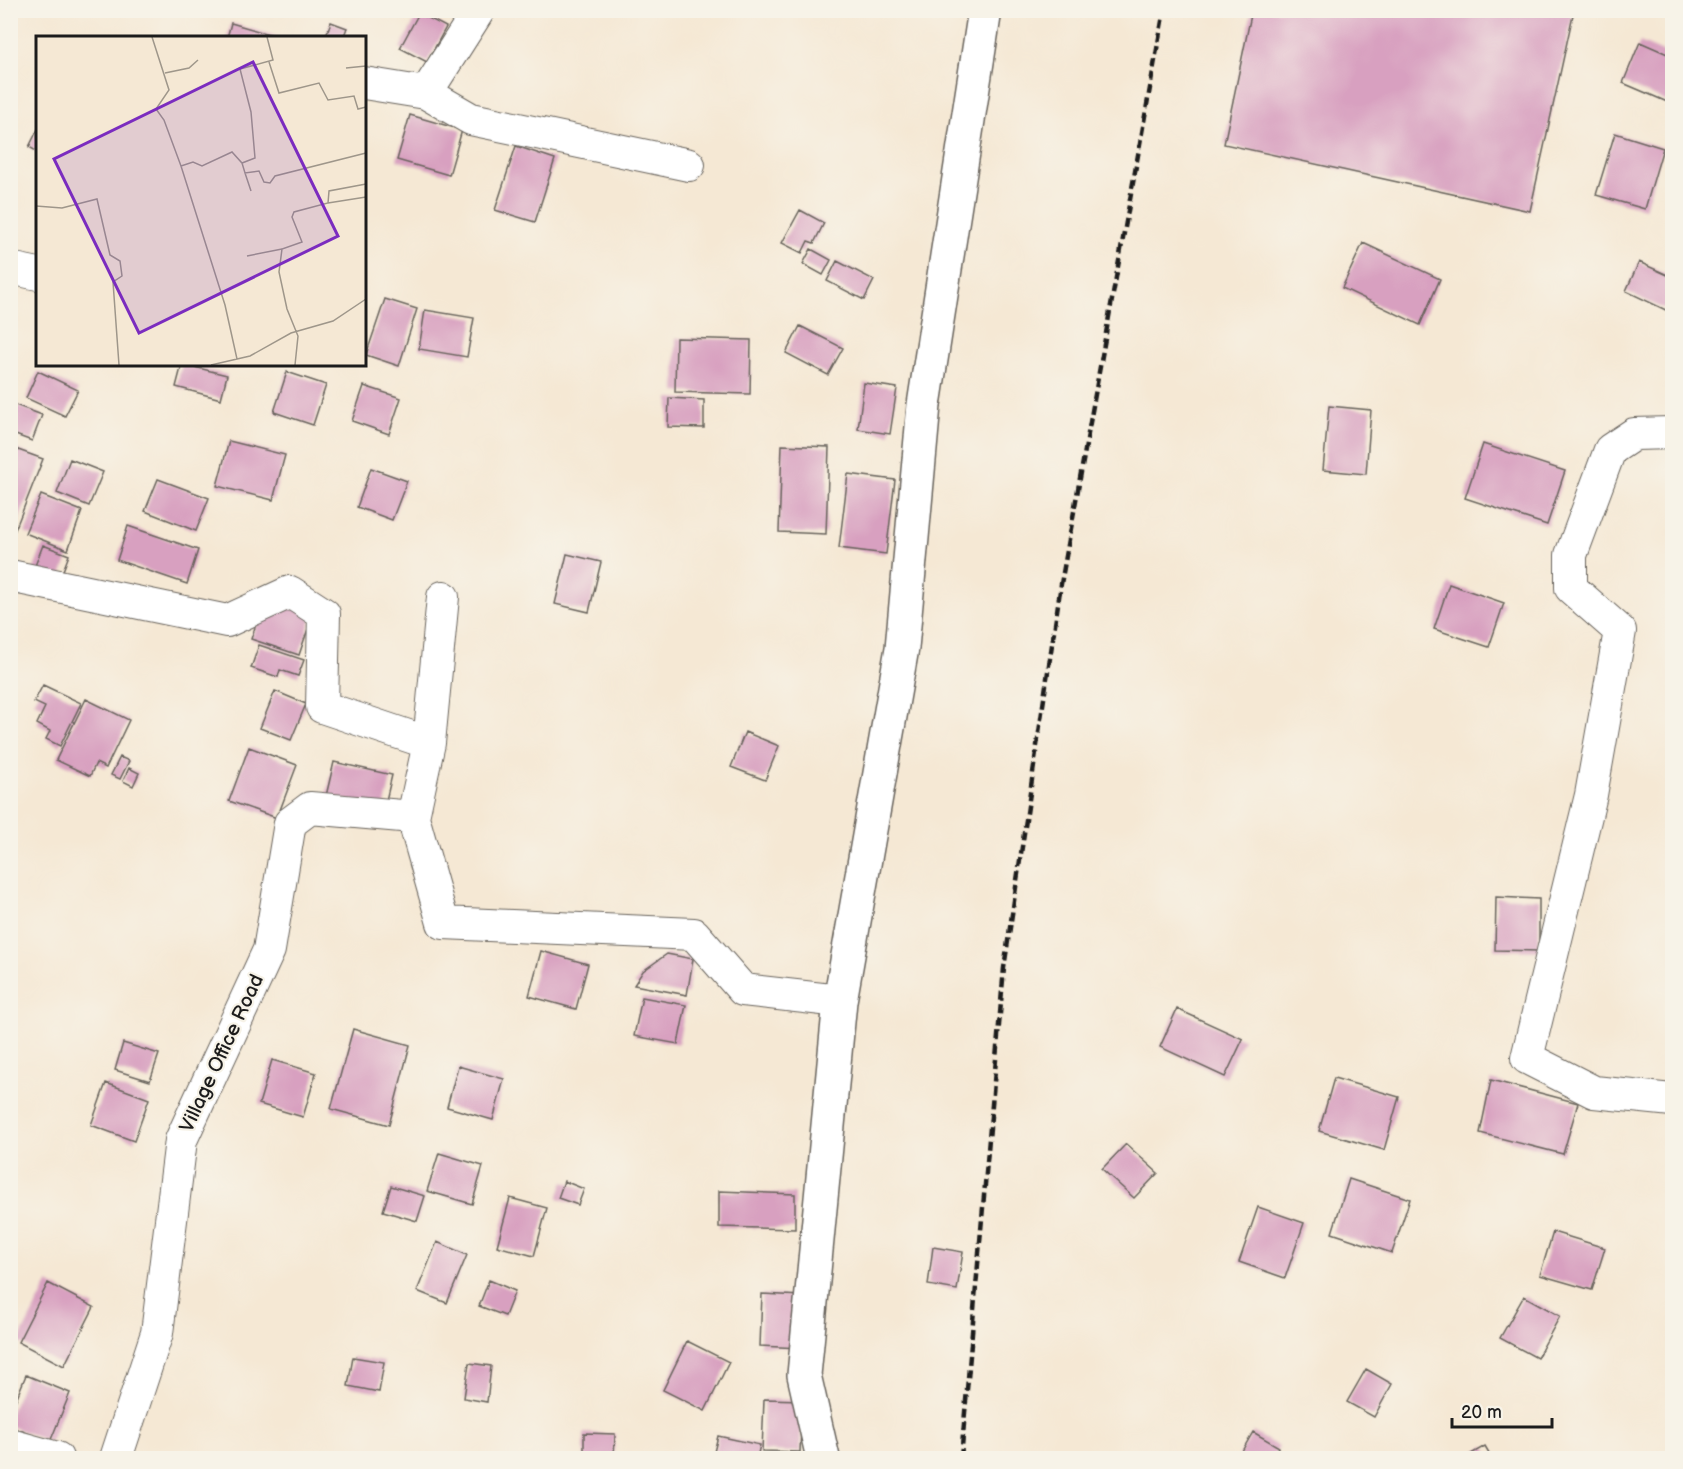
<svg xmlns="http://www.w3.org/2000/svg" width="1683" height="1469" font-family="'Balsamiq Sans',sans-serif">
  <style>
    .building { fill: #d8a0c0 }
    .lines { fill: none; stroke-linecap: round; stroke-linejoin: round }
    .minor-casing { stroke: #68635c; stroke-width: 34 }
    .tertiary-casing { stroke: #68635c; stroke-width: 36 }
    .minor { stroke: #fff; stroke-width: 32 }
    .tertiary { stroke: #fff; stroke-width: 33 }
    .rail { stroke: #1c1c1c; stroke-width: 4.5; stroke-dasharray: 9 4.5; stroke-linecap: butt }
    .labels { text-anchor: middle; stroke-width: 4.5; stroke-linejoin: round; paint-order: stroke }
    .street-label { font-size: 20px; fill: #1c1c1c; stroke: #f7f3e8 }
    .inset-road { fill: none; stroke: #9e968a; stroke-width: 1.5 }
    .view { fill: #7b2cbf; fill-opacity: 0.15; stroke: #7b2cbf; stroke-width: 3 }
    .inset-edge { fill: none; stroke: #1c1c1c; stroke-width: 3 }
  </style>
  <rect width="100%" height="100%" fill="#f7f3e8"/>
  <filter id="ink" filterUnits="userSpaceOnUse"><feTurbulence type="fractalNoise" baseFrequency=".0167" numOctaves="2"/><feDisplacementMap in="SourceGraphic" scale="12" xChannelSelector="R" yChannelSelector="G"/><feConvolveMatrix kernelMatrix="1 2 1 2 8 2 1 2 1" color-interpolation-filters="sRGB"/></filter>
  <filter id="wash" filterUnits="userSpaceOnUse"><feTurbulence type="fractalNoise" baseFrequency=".008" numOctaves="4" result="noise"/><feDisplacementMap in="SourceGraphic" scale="24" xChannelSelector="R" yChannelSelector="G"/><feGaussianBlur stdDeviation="1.35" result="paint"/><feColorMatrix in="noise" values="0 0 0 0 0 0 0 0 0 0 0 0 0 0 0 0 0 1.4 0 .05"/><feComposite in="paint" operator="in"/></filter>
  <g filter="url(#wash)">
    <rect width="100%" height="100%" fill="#f5e8d4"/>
    <g id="blocks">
      <path class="building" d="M1252,10h322l-44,201 -306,-67z
        M419,13l27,14 -19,35 -27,-14z
        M331,22l16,6 -4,10h-18z
        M231,23l48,14v1h-52z
        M1640,42l32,14v48l-49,-21z
        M410,115l52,15 -13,45 -52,-15z
        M38,129v23l-9,-5z
        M1615,133l48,15 -18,61 -49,-14z
        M516,146l39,13 -20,63 -40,-12z
        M800,210l24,13 -10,20 -6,-2 -6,12 -20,-10z
        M1363,243l77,36 -20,46 -78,-37z
        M811,249l20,11 -8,15 -20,-11z
        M837,261l37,19 -10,20 -37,-19z
        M1639,262l33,15v36l-46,-22z
        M385,299l32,10 -18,57 -33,-11z
        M425,310l49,8 -7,39 -48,-8z
        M800,326l43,22 -15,27 -42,-22z
        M676,338l75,2 -1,54 -75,-2z
        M182,364l45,11 -6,24 -45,-12z
        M38,371l40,19 -13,26 -39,-18z
        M287,372l39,13 -13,40 -39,-13z
        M864,383l33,5 -7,46 -32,-5z
        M364,386l37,12 -12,36 -37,-13z
        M669,398l35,2v28l-36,-1z
        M10,403l32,12 -10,26 -22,-8z
        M1329,406l42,4 -5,64 -43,-4z
        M229,441l56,14 -12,45 -56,-14z
        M1483,444l82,27 -18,54 -82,-27z
        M782,445l47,2 -3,87 -47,-2z
        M10,447l33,12 -28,71 -5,-1z
        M70,459l33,13 -14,34 -32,-13z
        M371,468l36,13 -15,39 -35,-13z
        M848,474l47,6 -9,74 -47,-6z
        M158,479l51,19 -13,33 -51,-20z
        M41,495l41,16 -14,39 -43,-17z
        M128,526l70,24 -11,34 -70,-24z
        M43,545l26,10 -10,26 -26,-10z
        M567,554l34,8 -12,50 -34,-8z
        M1449,584l55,19 -15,44 -55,-18z
        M273,601l40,13 -14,41 -48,-16 9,-26z
        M259,645l45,15 -6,16 -18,-6 -2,7 -27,-9z
        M43,685l38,18 -21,43 -14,-7 4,-8 -13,-7 8,-17 -11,-5z
        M275,691l31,13 -15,36 -31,-12z
        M86,699l43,21 -23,48 -10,-5 -6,13 -34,-16z
        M745,732l34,14 -14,34 -34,-13z
        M249,747l48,18 -20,53 -48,-17z
        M120,757l9,4 -9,18 -9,-4z
        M334,762l58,13 -8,34 -58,-13z
        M129,768l10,5 -6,13 -10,-5z
        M1496,897l43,2v52l-44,-1z
        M541,951l47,13 -12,45 -47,-13z
        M667,954l26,5 -6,36 -53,-10 9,-14z
        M642,997l44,8 -8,39 -44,-8z
        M1177,1009l66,30 -18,38 -65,-30z
        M353,1029l57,16 -21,80 -58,-16z
        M123,1043l36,11 -9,27 -35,-11z
        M272,1060l44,13 -13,44 -44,-13z
        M458,1066l46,13 -11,41 -46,-13z
        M1334,1078l65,19 -15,53 -65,-19z
        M1491,1080l87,23 -15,51 -83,-21z
        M106,1083l43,16 -15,42 -43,-16z
        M1126,1144l32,29 -24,25 -32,-29z
        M439,1153l44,13 -11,38 -45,-13z
        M1349,1179l61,20 -18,54 -60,-20z
        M564,1181l20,8 -6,16 -20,-7z
        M391,1186l34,10 -8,25 -34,-10z
        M719,1191l76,3v35l-76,-2z
        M510,1198l37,10 -13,48 -37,-10z
        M1258,1207l46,16 -19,55 -46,-16z
        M1553,1232l52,16 -13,42 -52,-15z
        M437,1242l30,13 -20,48 -30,-12z
        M933,1247l30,5 -6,38 -29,-5z
        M489,1280l26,11 -10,25 -26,-10z
        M48,1283l46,24 -30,59 -46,-24z
        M762,1294l40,2 -2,52 -40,-2z
        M1524,1296l36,20 -23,42 -37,-20z
        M687,1341l42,21 -24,49 -42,-21z
        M353,1357l31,5 -5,30 -31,-6z
        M469,1363l22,3 -4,36 -23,-4z
        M1366,1369l26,15 -18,33 -27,-15z
        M26,1375l44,18 -20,49 -40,-16v-12z
        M764,1399l38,1 -2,52 -38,-1z
        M1253,1432l26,15 -6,11h-35z
        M584,1433l31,1 -1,24h-30z
        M718,1436l42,9 -3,13 -44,-2z
        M1485,1446l7,12h-28z"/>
    </g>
  </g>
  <g filter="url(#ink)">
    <use href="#blocks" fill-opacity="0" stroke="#68635c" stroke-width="1.5"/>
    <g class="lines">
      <g class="minor-casing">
        <path id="minor" d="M364,83l62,10 53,-83
          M426,93l45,26 218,46
          M10,268l28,6
          M1672,433l-38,1 -24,16 -39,105v33l49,43 -29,164 -64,263 67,34 78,8
          M10,576l217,45 63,-29 34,22 -2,93 107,36 -16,74
          M429,743l14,-146
          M10,1445l47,13
          M116,1458l41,-125 24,-193 88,-190 21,-127 20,-15 103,9 30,106 251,11 49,56 97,11"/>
      </g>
      <g class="tertiary-casing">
        <path id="tertiary" d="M823,1458l-19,-83 36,-374 62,-353 22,-243 61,-395"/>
      </g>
      <use href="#minor" class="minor"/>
      <use href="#tertiary" class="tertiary"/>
      <path class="rail" d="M961,1458l43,-490 57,-384 103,-574"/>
    </g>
  </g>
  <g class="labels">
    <g class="street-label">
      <text transform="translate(221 1053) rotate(-65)" y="7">Village Office Road</text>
    </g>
  </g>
  <g transform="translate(36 36)">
    <rect width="330" height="330" fill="#f5e8d4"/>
    <path class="inset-road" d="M116,1l17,53 -13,19 8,11 17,46 44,139 12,54M233,26l10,31 40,-10 9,17 26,-4 4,13 8,-2M310,32l20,-2M129,37l24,-5 9,-8M206,127l3,10 14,-2 5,11 6,1 5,-7 91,-23M145,130l12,-4 9,4 30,-14 10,11 13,-5 -4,-46 -11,-43 33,-9 -6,-23M209,137l6,18M292,167l38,-6M0,170l26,2 35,-9 13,56 10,6 2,15 -9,6 6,83M211,220l35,-7M175,329l39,-9 41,-23 42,-12 33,-22M259,329l3,-29 -11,-27 -8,-37 3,-23 20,-7 -10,-25 2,-5 34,-9 1,-12 37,-7"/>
    <path class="view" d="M217,26l85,174 -199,97 -85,-174z"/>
    <rect width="330" height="330" class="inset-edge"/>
  </g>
  <rect width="1683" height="1469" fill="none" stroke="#f7f3e8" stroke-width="36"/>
  <path d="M1452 1418v9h100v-9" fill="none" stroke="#1c1c1c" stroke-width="3"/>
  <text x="1461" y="1418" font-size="18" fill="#1c1c1c" stroke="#f7f3e8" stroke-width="4.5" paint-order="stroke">20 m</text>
</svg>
